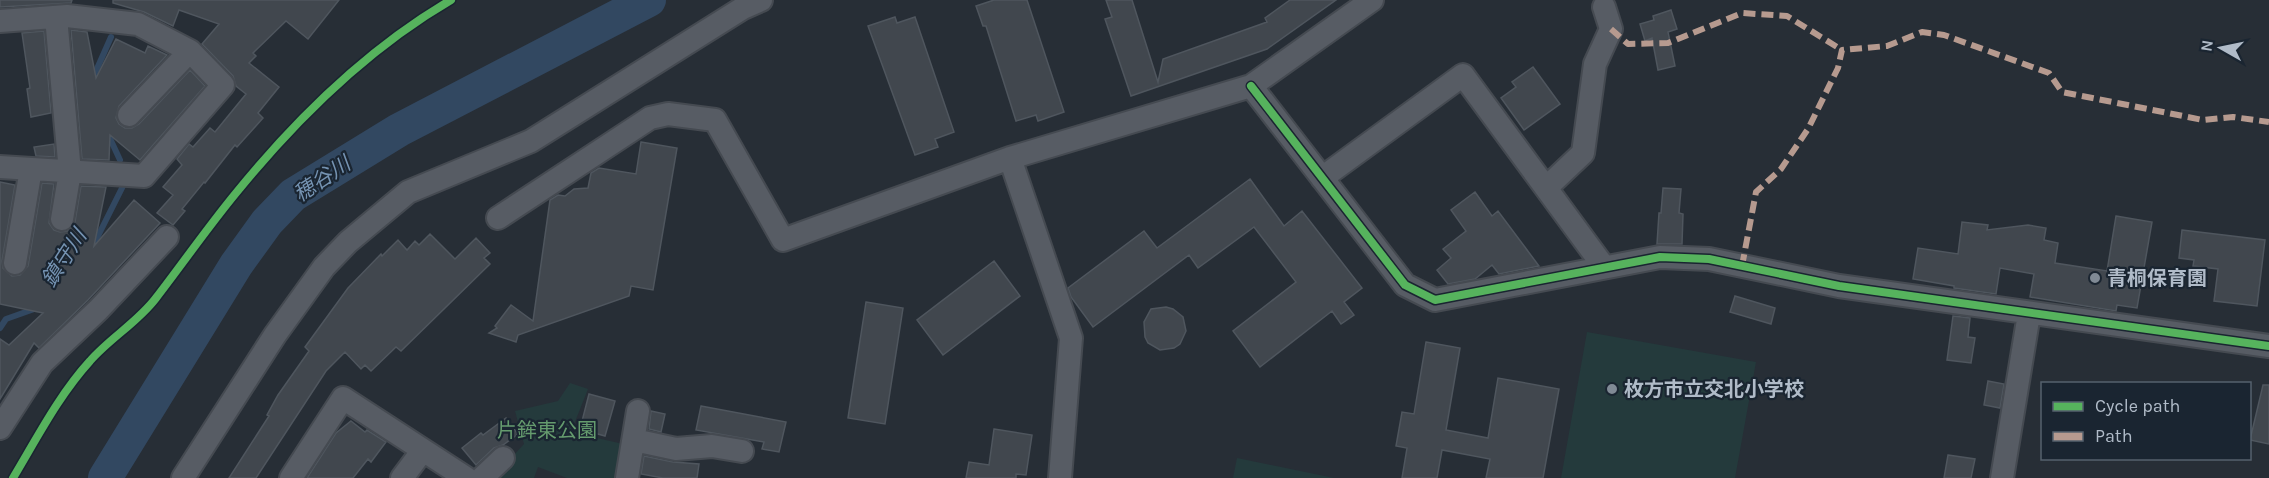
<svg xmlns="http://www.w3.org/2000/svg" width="2269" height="478" font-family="Karla,'Noto Sans JP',sans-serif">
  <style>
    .green { fill: #243a3c }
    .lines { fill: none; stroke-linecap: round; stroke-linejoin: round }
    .stream { stroke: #324861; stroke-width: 6 }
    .river { stroke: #324861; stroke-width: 34 }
    .building { fill: #41474e; stroke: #4f565e; stroke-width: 1.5 }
    .minor-casing { stroke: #454a51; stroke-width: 26 }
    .path { stroke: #5a6167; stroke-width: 4; stroke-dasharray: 4.5 4.5; stroke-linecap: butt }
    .minor { stroke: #575c64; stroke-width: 22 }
    .quiet { stroke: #b69a8f; stroke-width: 6; stroke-dasharray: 12 6; stroke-linecap: butt }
    .cycleway-casing { stroke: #1a2531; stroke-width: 11 }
    .cycleway { stroke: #56b35d; stroke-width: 8 }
    .poi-dot { fill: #808a95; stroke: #1a2531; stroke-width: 2 }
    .labels { text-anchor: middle; stroke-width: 4.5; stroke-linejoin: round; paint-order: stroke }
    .poi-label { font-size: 20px; font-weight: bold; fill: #b0bbc8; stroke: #1a2531; text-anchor: start }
    .park-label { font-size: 20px; fill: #659b6e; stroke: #1a2531 }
    .water-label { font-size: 21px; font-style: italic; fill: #7593b2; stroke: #1a2531 }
  </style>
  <rect width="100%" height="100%" fill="#272e36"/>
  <path class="green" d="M1587,332l169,30 -21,116h-174z
    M570,383l18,6 -17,43 52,12 -4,34h-52l-29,-11 -4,11h-41l31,-34 -9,-33 43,-10z
    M1237,458l97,20h-101z"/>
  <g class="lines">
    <path class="stream" d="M92,80l19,-43
      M107,132l13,28
      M92,248l34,-68
      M0,328l6,-9 31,-11"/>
    <path class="river" d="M105,478l131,-213 31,-43 26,-27 106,-65 250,-130"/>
  </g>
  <path class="building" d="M0,0h72l-1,3 -71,4z
    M113,0h226l-31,39 -22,-18 -33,32 3,3 -7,7 30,24 -21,26 5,5 -26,29 -2,-2 -30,38 -1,-1 -22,27 3,2 -12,14 -16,-12 16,-18 -10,-8 19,-22 -5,-6 12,-15 4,3 17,-19 5,4 31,-38 -10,-8 -3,-10 -31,-32 17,-20 -40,-14 -6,16 -29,-14 -31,-9z
    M994,0h33l37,112 -26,9 -2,-6 -20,6 -30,-95h-3l-7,-20z
    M1106,0h26l26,82 5,-23 104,-37 -2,-4 25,-18h46l-69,49 -136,47 -26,-77 7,-2z
    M1671,10l6,19 -9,3 7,34 -17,4 -6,-32 -7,3 -5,-17 14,-4 -1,-4z
    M895,17l2,6 18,-6 39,115 -19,7 3,8 -23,8 -47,-129z
    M71,30l16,2 9,46 20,-39 29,14 3,-7 19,9 -48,51 -3,12 3,6 6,4h7l7,-4 51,-54 15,16 -65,74 -30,-25 -1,25 -27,-1z
    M44,31l7,82 -20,4 -4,-28 3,-1 -8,-55z
    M1533,67l27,37 -36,26 -23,-32 15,-11 -4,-5z
    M641,142l36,6 -24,142 -22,-4 -2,10 -111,39 -2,7 -27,-9 8,-5 -2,-2 16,-21 22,16 17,-121 8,-5 7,1 9,-7 14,-1 3,-15 8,-5 37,6z
    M54,144l1,13 -19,-1 -2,-9z
    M1250,179l34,47 18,-15 60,77 -18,14 10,13 -13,9 -9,-13 -72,56 -27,-36 63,-49 -42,-55 -56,41 -9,-13 -96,72 -22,-30 -3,-9 76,-57 13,17z
    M0,182l15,3 -13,76 1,7 9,8 8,-1 8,-9 14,-83 12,1 -5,39 5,7 6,2 7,-1 8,-9 6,-36 25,1 -12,59 40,-46 26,23 -72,77 -49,48 -5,-5 -34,56v-60l9,6 34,-32 -43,-9z
    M1663,188l18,1 -2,24 4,1 -1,30h-25l2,-31h2z
    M1475,192l17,24 6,-5 41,55 -40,8 -7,-9 -17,14 -27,5 -11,-14 14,-12 -8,-9 23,-18 -15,-21z
    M2116,216l36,6 -15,86 -20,-3 -1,6 -86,-14 4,-23 -34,-6 -4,26 -42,-6v-2l-41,-7 5,-31 40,6 4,-32 26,3 -1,5 41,-5 18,3 -2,12 14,3 -3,20 52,8z
    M2182,230l83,10 -8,66 -43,-5 4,-32 -25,-3 1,-6 -15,-2z
    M430,234l25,25 21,-21 14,15 -6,5 6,6 -89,87 -5,-4 -25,24 -6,-6 -4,4 -16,-17 -19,19 -70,107h-27l40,-62 -2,-1 11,-20 31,-44 -4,-4 43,-59 33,-34 1,2 16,-16 9,10 8,-9 4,4z
    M994,261l26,35 -77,59 -26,-35z
    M1735,296l40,12 -4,16 -41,-12z
    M866,302l37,6 -18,116 -37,-6z
    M1166,307l7,2 10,8 3,14 -6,13 -6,4 -14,2 -12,-7 -3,-6 -1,-15 7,-13z
    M1953,316l17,2 -2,19 7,1 -4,25 -24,-3z
    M1426,342l34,6 -14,82 42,8 10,-60 61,11 -16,89h-57l4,-19 -48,-9 -5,28h-35l5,-30 -11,-2 6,-34 12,2z
    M1988,381l16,3 -4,24 -16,-3z
    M2263,385h6v59l-19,-4z
    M589,394l26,7 -10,35 -25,-7z
    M701,406l85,16 -7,30 -17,-3 2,-7 -68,-12z
    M651,411l14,3 -4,18 -12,-3z
    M506,418l12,16 -15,11 -9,3 -18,17 -14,-17 19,-15 2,2z
    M351,421l14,11 2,-2 19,12 -15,20 -3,-3 -15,19h-46l29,-45z
    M994,429l38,6 -6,40 -10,-1v4h-50l3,-16 20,3z
    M1948,455l27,4 -4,19h-27z
    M644,456l29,6 26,2 -2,14h-34l-22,-4z"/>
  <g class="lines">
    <g class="minor-casing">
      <path id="minor" d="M56,17l14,155 -8,47
        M0,21l67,-5 71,8 52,27 33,34 -79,91 -144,-9
        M1251,86l154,199 30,15 225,-43 49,2 130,27 430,60
        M129,115l61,-64
        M1010,158l61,180 -11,140
        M1322,178l141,-103 141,192
        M1546,188l37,-35 12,-89 16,-35 -7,-22
        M498,218l152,-100 18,-4 47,6 68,120 227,-82 241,-72 121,-86
        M15,263l16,-94
        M0,428l42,-65 56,-53 69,-73
        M634,440l42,9 36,-3 30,5
        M183,478l92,-143 49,-68 24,-25 60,-50 123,-51 212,-133 18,-8
        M291,478l52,-80 123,80
        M402,478l21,-28
        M482,478l21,-20
        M627,478l11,-67
        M2002,478l27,-164"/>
    </g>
    <path class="path" d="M13,478c24,-40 46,-83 77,-117 20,-23 48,-39 66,-63 27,-35 52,-71 80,-105 61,-75 131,-144 215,-193"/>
    <use href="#minor" class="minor"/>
    <path class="quiet" d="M1611,29l17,15 40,-1 74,-30 45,3 55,34
      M1742,266l14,-74 25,-23 27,-40 30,-61 4,-18 45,-4 35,-14 22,3 105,38 13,19 141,28 30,-3 36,5"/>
    <g class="cycleway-casing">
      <path id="cycleway" d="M1251,86l154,199 30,15 225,-43 49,2 130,27 430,60
        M13,478c24,-40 46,-83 77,-117 20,-23 48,-39 66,-63 27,-35 52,-71 80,-105 61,-75 131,-144 215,-193"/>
    </g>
    <use href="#cycleway" class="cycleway"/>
  </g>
  <g class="poi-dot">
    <circle cx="2095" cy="278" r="6"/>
    <circle cx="1612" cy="389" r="6"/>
  </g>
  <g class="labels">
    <g class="poi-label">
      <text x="2107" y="285">青桐保育園</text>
      <text x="1624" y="396">枚方市立交北小学校</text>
    </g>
    <g class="park-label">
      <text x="547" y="437">片鉾東公園</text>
    </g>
    <g class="water-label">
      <text transform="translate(322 179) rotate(-34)" y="7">穂谷川</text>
      <text transform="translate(64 258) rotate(-57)" y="7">鎮守川</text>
    </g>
  </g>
  <rect x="2041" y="382" width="210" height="78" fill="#1a2531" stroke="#56616d" stroke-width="1.5"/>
  <rect x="2053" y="402" width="30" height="9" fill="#56b35d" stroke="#56616d" stroke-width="1.5"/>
  <text x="2095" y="412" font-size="18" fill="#b0bbc8">Cycle path</text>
  <rect x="2053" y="432" width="30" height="9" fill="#b69a8f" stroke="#56616d" stroke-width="1.5"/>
  <text x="2095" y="442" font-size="18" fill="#b0bbc8">Path</text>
  <g transform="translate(2221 48) rotate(279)" stroke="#1a2531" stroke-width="4.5" paint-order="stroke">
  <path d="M0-4.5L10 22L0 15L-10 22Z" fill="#b0bbc8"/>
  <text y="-9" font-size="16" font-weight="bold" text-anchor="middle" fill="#b0bbc8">N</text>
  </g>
</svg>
